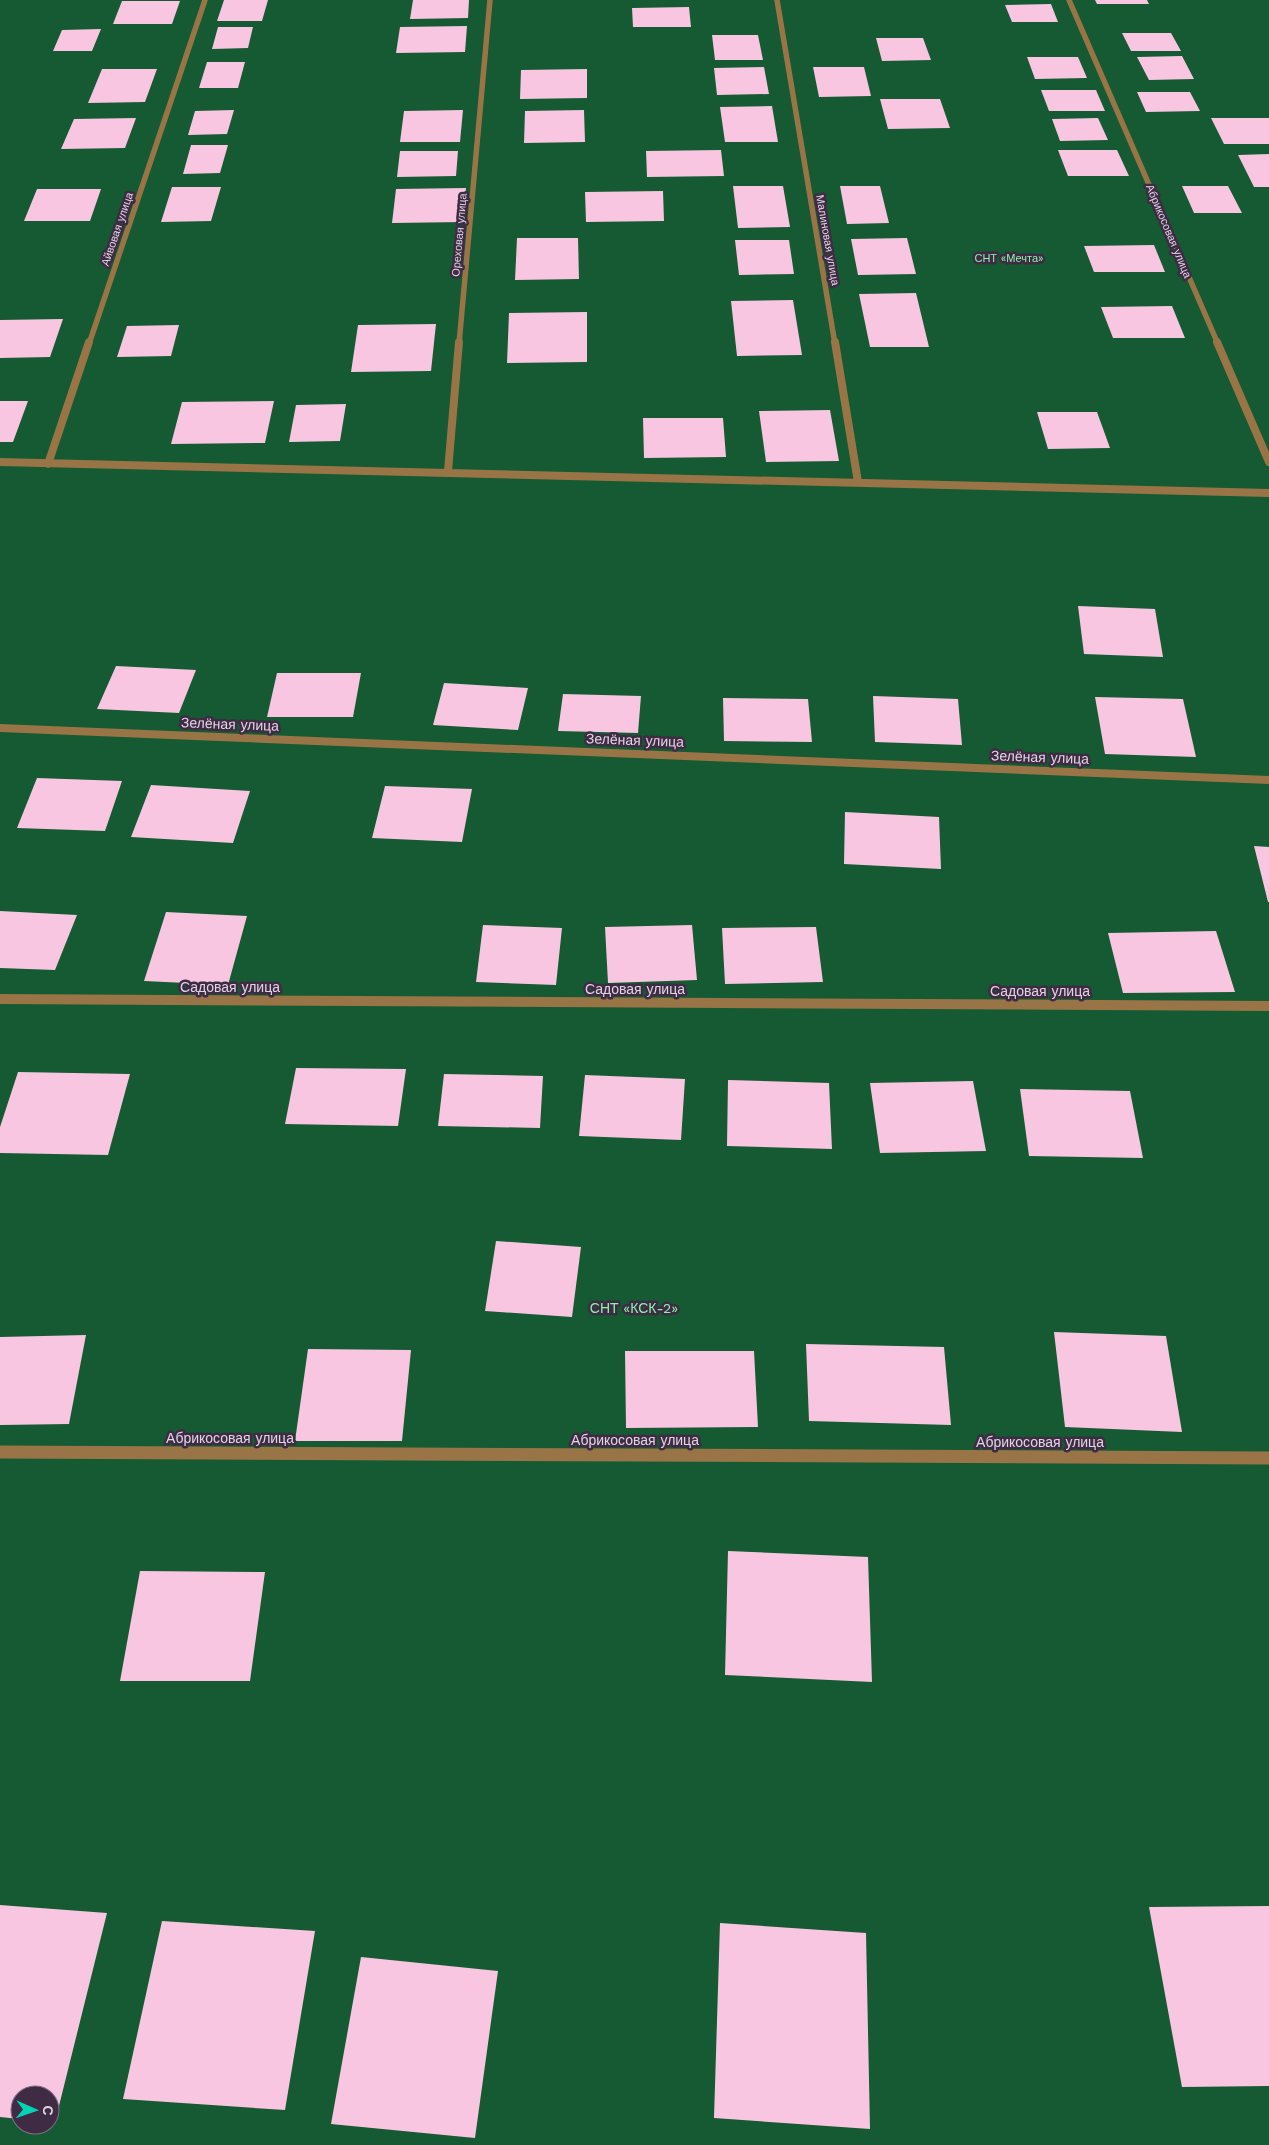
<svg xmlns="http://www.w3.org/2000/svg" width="1269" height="2145" font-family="'Work Sans',sans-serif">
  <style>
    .green { fill: #155a32; fill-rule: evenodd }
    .building { fill: #f8c6e1 }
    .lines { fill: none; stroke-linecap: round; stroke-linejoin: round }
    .street-far3 { stroke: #997447; stroke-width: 5.5 }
    .street-far2 { stroke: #997447; stroke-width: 8 }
    .street-far1 { stroke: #997447; stroke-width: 10 }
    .street { stroke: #997447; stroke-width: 13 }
    .labels { text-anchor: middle; stroke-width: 5; stroke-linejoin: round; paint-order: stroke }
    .far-street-label { font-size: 11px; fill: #e0d4e3; stroke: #3f2b44 }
    .far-park-label { font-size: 11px; fill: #89f3ab; stroke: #3f2b44 }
    .street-label { font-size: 14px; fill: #e0d4e3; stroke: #3f2b44 }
    .park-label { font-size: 14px; fill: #89f3ab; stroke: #3f2b44 }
  </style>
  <rect width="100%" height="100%" fill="#3f2b44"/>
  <path class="green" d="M0,0h1269v2145h-1269zM20,2095h30v30h-30z"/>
  <path class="building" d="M224,0h44l-6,21h-45z
    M413,0h56l-1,18 -58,1z
    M1095,0h52l2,4h-52z
    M122,1h58l-8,23h-59z
    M1051,4l7,18h-46l-7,-17z
    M689,7l2,20h-58l-1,-19z
    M467,26l-2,26 -69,1 4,-26z
    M218,27h35l-5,21 -36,1z
    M101,29l-9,22h-39l9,-21z
    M1122,33h49l10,18h-50z
    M712,35h46l5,25h-48z
    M876,38h47l8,22 -49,1z
    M1182,56l12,23 -45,1 -12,-23z
    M1027,57h51l9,21 -52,1z
    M207,62h38l-7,26h-39z
    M764,67l5,27 -52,1 -3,-27z
    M813,67h51l7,29 -52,1z
    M102,69h55l-12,33 -57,1z
    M587,69v29l-67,1 1,-29z
    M1041,90h55l9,21h-56z
    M1137,92h53l10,19 -54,1z
    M880,99h60l10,29 -62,1z
    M772,106l6,36h-53l-5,-35z
    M234,110l-7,24 -39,1 7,-24z
    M463,110l-3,32h-60l4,-31z
    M584,110l1,32 -61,1 1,-32z
    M136,118l-11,30 -64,1 13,-30z
    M1098,118l10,22 -48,1 -8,-22z
    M1211,118h58v26h-45z
    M191,145h37l-8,28 -37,1z
    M721,150l3,26 -77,1 -1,-26z
    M1058,150h59l12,26h-61z
    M400,151h58l-2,25 -59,1z
    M1269,154v33h-15l-16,-32z
    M733,186h50l7,41 -52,1z
    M840,186h40l9,37 -42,1z
    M1182,186h46l14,27h-48z
    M172,187h49l-10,34 -50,1z
    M466,188l-3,34 -71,1 4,-34z
    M37,189h64l-11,32h-66z
    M663,191l1,30 -78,1 -1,-30z
    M517,238h61l1,41 -64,1z
    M907,238l9,36 -58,1 -7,-36z
    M735,240h54l5,34 -55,1z
    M1154,245l11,27h-71l-10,-26z
    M916,293l13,54h-59l-11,-53z
    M793,300l9,55 -65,1 -6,-55z
    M1172,306l13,32h-72l-12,-31z
    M587,312v50l-80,1 2,-50z
    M63,319l-13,38 -50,1v-38z
    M436,324l-5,47 -80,1 7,-47z
    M179,325l-8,31 -54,1 10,-31z
    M0,401h28l-15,41h-13z
    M274,401l-9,42 -94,1 11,-42z
    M346,404l-6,37 -51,1 7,-37z
    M830,410l9,51 -73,1 -7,-51z
    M1037,412h60l13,36 -62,1z
    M643,418h80l3,39 -82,1z
    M1078,606l77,3 8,48 -79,-3z
    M116,666l80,4 -17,43 -82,-4z
    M277,673h84l-8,44h-86z
    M444,683l84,5 -10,42 -85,-5z
    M563,694l78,2 -3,37 -80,-2z
    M873,696l85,3 4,46 -87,-3z
    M1095,697l88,2 13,58 -91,-3z
    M723,698l85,1 4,43 -88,-1z
    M37,778l85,3 -17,50 -88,-3z
    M151,785l99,6 -17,52 -102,-6z
    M385,786l87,3 -10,53 -90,-4z
    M845,812l94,5 2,52 -97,-5z
    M1254,846l15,1v55h-1z
    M0,911l77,4 -22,55 -55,-2z
    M166,912l81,4 -19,69 -84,-4z
    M483,925l79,3 -6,57 -80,-3z
    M692,925l5,55 -89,3 -3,-56z
    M816,927l7,55 -98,2 -3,-56z
    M1216,931l19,61 -112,1 -15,-60z
    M296,1068l110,1 -8,57 -113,-2z
    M18,1072l112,2 -22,81 -108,-2v-26z
    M444,1074l99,2 -3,52 -102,-2z
    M585,1075l100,4 -4,61 -102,-4z
    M728,1080l101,3 3,66 -105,-3z
    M973,1081l13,70 -106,2 -10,-70z
    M1020,1089l110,2 13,67 -114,-2z
    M496,1241l85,6 -9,70 -87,-6z
    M1054,1332l112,4 16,96 -117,-5z
    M86,1335l-17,89 -69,1v-88z
    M806,1344l138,3 7,78 -142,-4z
    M308,1349l103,1 -9,91h-107z
    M625,1351h129l4,76 -132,1z
    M728,1551l140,6 4,125 -147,-7z
    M140,1571l125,1 -15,109h-130z
    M0,1905l107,8 -52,209h-5v-27h-30v24l-20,-2z
    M1269,1906v180l-87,1 -33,-180z
    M162,1921l153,10 -30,179 -162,-11z
    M720,1923l146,10 4,196 -156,-11z
    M361,1957l137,14 -23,167 -144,-14z"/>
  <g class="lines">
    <path class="street-far3" d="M777,0l58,344
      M1069,0l149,344
      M89,344l116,-344
      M459,344l31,-344"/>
    <path class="street-far2" d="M835,342l23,140
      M1217,342l52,120
      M0,462l1269,31
      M48,464l41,-122
      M448,471l11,-129
      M0,728l1269,52"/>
    <path class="street-far1" d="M0,999l1269,7"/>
    <path class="street" d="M0,1452l1269,6"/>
  </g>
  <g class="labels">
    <g class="far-street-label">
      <text transform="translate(117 229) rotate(-71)" y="4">Айвовая улица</text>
      <text transform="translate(1169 231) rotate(67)" y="4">Абрикосовая улица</text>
      <text transform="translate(459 235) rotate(-85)" y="4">Ореховая улица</text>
      <text transform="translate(828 240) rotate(80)" y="4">Малиновая улица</text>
    </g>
    <g class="far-park-label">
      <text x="1009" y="262">СНТ «Мечта»</text>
    </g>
    <g class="street-label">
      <text transform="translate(230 724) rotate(2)" y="5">Зелёная улица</text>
      <text transform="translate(635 740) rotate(2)" y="5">Зелёная улица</text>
      <text transform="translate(1040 757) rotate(2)" y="5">Зелёная улица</text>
      <text x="230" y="992">Садовая улица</text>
      <text x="635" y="994">Садовая улица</text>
      <text x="1040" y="996">Садовая улица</text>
      <text x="230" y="1443">Абрикосовая улица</text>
      <text x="635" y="1445">Абрикосовая улица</text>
      <text x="1040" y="1447">Абрикосовая улица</text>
    </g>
    <g class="park-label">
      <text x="634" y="1313">СНТ «КСК-2»</text>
    </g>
  </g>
  <g transform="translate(35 2110) rotate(92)"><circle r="24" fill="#3f2b44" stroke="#7f6f84"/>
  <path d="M0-4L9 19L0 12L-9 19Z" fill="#01d5b6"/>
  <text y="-8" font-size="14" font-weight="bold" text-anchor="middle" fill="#e0d4e3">С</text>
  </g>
</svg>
